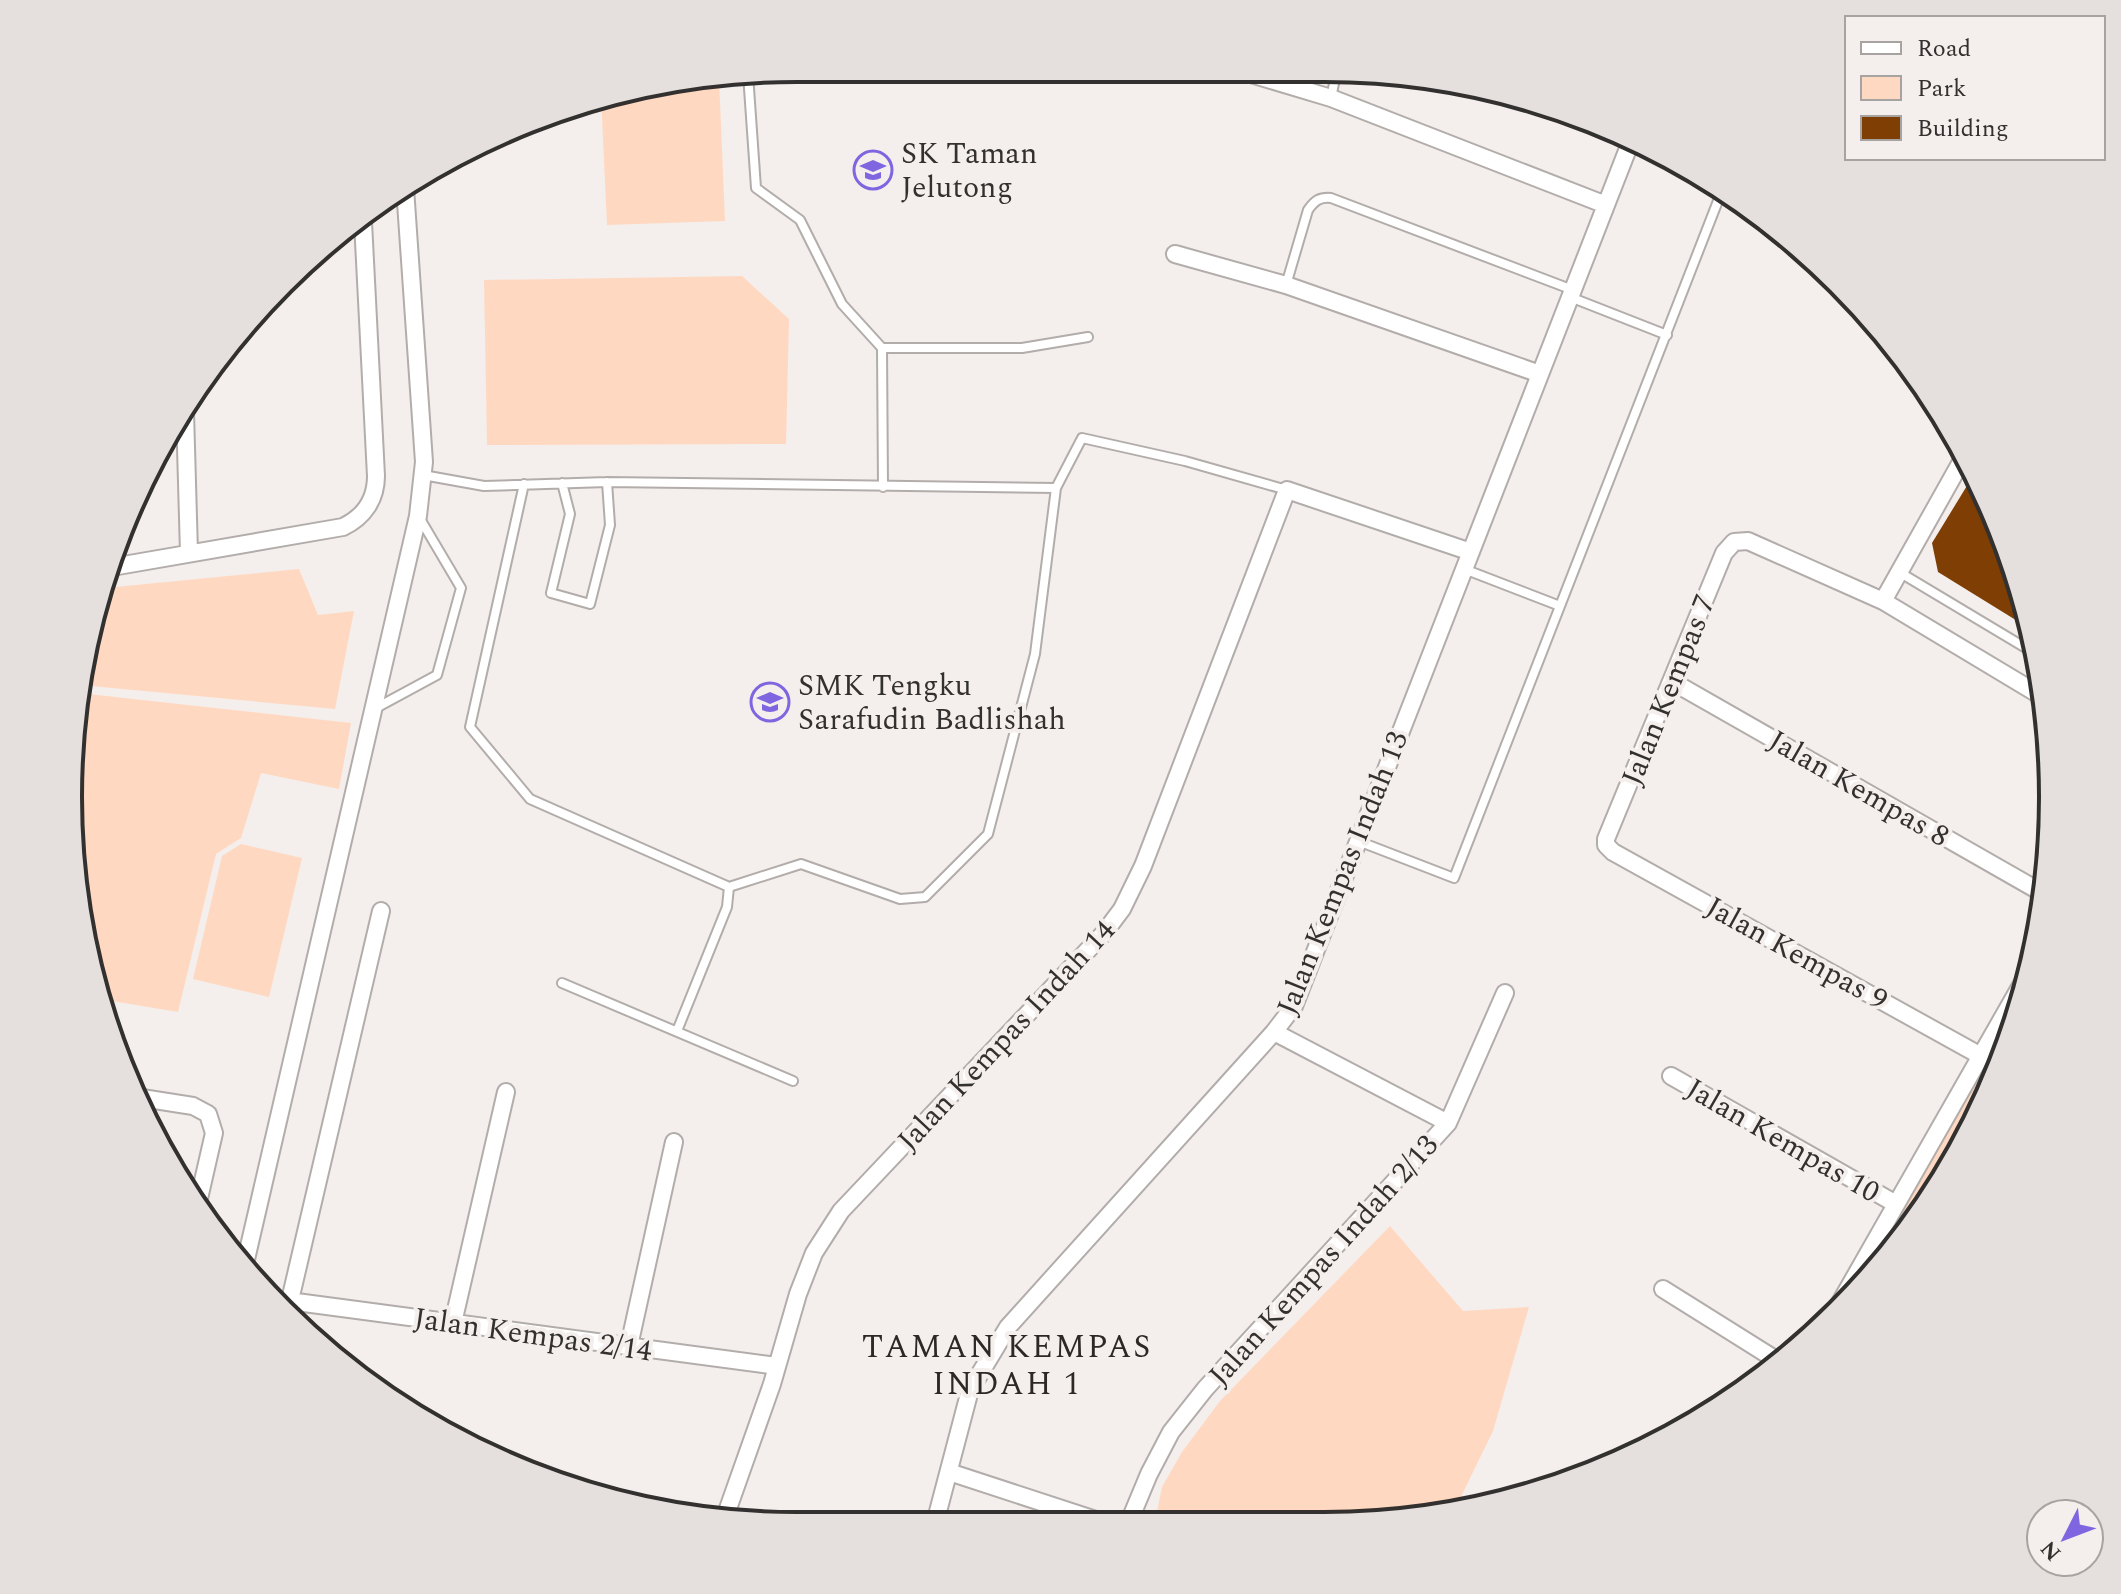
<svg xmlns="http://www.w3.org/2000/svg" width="2121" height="1594" font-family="Spectral,serif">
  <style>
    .green { fill: #ffd8c1 }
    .building { fill: #7f3e04 }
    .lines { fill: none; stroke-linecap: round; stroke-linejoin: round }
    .lane-casing { stroke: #b2adaa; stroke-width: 12 }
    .street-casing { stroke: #b2adaa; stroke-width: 20 }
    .lane { stroke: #fff; stroke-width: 8 }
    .street { stroke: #fff; stroke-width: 16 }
    .labels { text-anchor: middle; stroke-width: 8; stroke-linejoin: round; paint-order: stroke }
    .poi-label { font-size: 30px; fill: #333130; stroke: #f4efec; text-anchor: start }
    .street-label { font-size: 30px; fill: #333130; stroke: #f4efec }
    .neighbourhood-label { font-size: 32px; letter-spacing: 2px; fill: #2c2826; stroke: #f4efec }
    .rim { fill: none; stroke: #333130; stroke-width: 4 }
  </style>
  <rect width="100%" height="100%" fill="#f4efec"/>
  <path class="green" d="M719,78l6,143 -118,4 -6,-129z
    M742,276l47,43 -3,125 -299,1 -3,-165z
    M299,569l19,46 36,-4 -19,98 -255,-24 2,-30 23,-67z
    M79,693l272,30 -12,66 -78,-16 -20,65 -25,16 -38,158 -78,-13 -30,-154z
    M241,844l61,14 -33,139 -76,-18 29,-123z
    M2027,975l-13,57 -59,130 -83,116 -39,37z
    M1390,1226l73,85 66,-4 -36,124 -39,80 -34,9 -265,1 7,-34 20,-35 38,-51z"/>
  <path class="building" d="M1976,471l52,138 2,10 -11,3 -81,-50 -6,-29z"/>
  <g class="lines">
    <g class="lane-casing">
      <path id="lane" d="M748,74l8,114 44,32 42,84 40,44 1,139
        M1331,98l6,-29
        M1286,285l22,-75c7,-10 12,-13 23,-12l242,92
        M1570,297l97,38
        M882,348h140l66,-11
        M423,475l61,11 123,-4 449,6
        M562,483l8,31 -19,79 39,11 20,-79 -3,-43
        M524,484l-54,243 60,72 199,88 72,-23 99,35 25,-2 63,-63 47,-180 21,-166 26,-50 103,23 102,29
        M1464,569l96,37
        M1899,572l137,82
        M376,708l61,-33 24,-87 -42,-71
        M1358,841l96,37 269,-690
        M562,983l231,98
        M677,1031l50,-124 2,-20"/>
    </g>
    <g class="street-casing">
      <path id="street" d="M1234,69l97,29 275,107
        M1175,254l111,31 254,89
        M185,412l4,141
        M112,567l231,-40c21,-10 33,-28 33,-51l-13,-254
        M1883,601l82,-146
        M1673,682l373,213
        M1274,1032l174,91
        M1981,1056l-368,-204 -7,-7v-6l118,-286 10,-11 14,-1 135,60 160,96
        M1671,1076l225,128
        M142,1098l51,8 15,8 6,19 -16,70
        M244,1268l174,-752 6,-54 -19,-274
        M1663,1289l118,74
        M289,1301l488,65
        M287,1313l94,-402
        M1833,1315l194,-340
        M453,1323l53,-231
        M629,1346l45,-204
        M949,1472l153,50
        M724,1520l48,-136 26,-90 16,-41 27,-42 263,-278 18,-24 21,-43 144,-376 184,62
        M1129,1522l20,-48 22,-42 34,-43 243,-266 57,-130
        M935,1523l35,-133 38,-63 266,-295 20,-26 335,-860"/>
    </g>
    <use href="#lane" class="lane"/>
    <use href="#street" class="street"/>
  </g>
  <defs>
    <g id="school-ring" transform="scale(2)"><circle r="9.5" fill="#f4efec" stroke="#7f65e0" stroke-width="1.5"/><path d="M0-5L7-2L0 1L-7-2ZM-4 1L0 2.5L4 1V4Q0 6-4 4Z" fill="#7f65e0"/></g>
  </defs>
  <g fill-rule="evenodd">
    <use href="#school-ring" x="873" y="170"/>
    <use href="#school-ring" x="770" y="702"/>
  </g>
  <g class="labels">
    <g class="poi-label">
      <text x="901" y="163">SK Taman<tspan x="901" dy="34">Jelutong</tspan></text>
      <text x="798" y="695">SMK Tengku<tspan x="798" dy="34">Sarafudin Badlishah</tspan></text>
    </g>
    <g class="street-label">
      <text transform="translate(1668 690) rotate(-68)" y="10">Jalan Kempas 7</text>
      <text transform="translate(1859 788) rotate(30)" y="10">Jalan Kempas 8</text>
      <text transform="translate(1342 873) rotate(-68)" y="10">Jalan Kempas Indah 13</text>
      <text transform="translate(1797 953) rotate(29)" y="10">Jalan Kempas 9</text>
      <text transform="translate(1006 1035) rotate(-47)" y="10">Jalan Kempas Indah 14</text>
      <text transform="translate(1783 1140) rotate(30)" y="10">Jalan Kempas 10</text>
      <text transform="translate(1323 1260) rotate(-48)" y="10">Jalan Kempas Indah 2/13</text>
      <text transform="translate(533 1334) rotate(8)" y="10">Jalan Kempas 2/14</text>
    </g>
    <g class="neighbourhood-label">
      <text x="1007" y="1357">TAMAN KEMPAS<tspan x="1007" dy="37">INDAH 1</tspan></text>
    </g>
  </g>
  <path d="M0 0H2121V1594H0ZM797 82H1324A715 715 0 0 1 2039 797V797A715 715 0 0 1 1324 1512H797A715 715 0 0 1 82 797V797A715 715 0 0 1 797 82Z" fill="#e5e0dd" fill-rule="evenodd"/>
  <path class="rim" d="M797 82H1324A715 715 0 0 1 2039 797V797A715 715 0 0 1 1324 1512H797A715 715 0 0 1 82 797V797A715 715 0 0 1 797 82Z"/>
  <rect x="1845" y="16" width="260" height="144" fill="#f4efec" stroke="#a7a3a1" stroke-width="2"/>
  <rect x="1861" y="42" width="40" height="12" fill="#ffffff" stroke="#a7a3a1" stroke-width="2"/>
  <text x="1917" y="56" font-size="24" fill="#333130">Road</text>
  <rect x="1861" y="76" width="40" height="24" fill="#ffd8c1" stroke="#a7a3a1" stroke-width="2"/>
  <text x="1917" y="96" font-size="24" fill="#333130">Park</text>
  <rect x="1861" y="116" width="40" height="24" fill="#7f3e04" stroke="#a7a3a1" stroke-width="2"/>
  <text x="1917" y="136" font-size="24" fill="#333130">Building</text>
  <g transform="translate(2065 1538) rotate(228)"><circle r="38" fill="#f4efec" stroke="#a7a3a1" stroke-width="2"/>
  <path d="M0-6L14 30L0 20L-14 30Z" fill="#7f65e0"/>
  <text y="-12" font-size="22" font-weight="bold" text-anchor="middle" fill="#333130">N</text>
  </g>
</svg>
